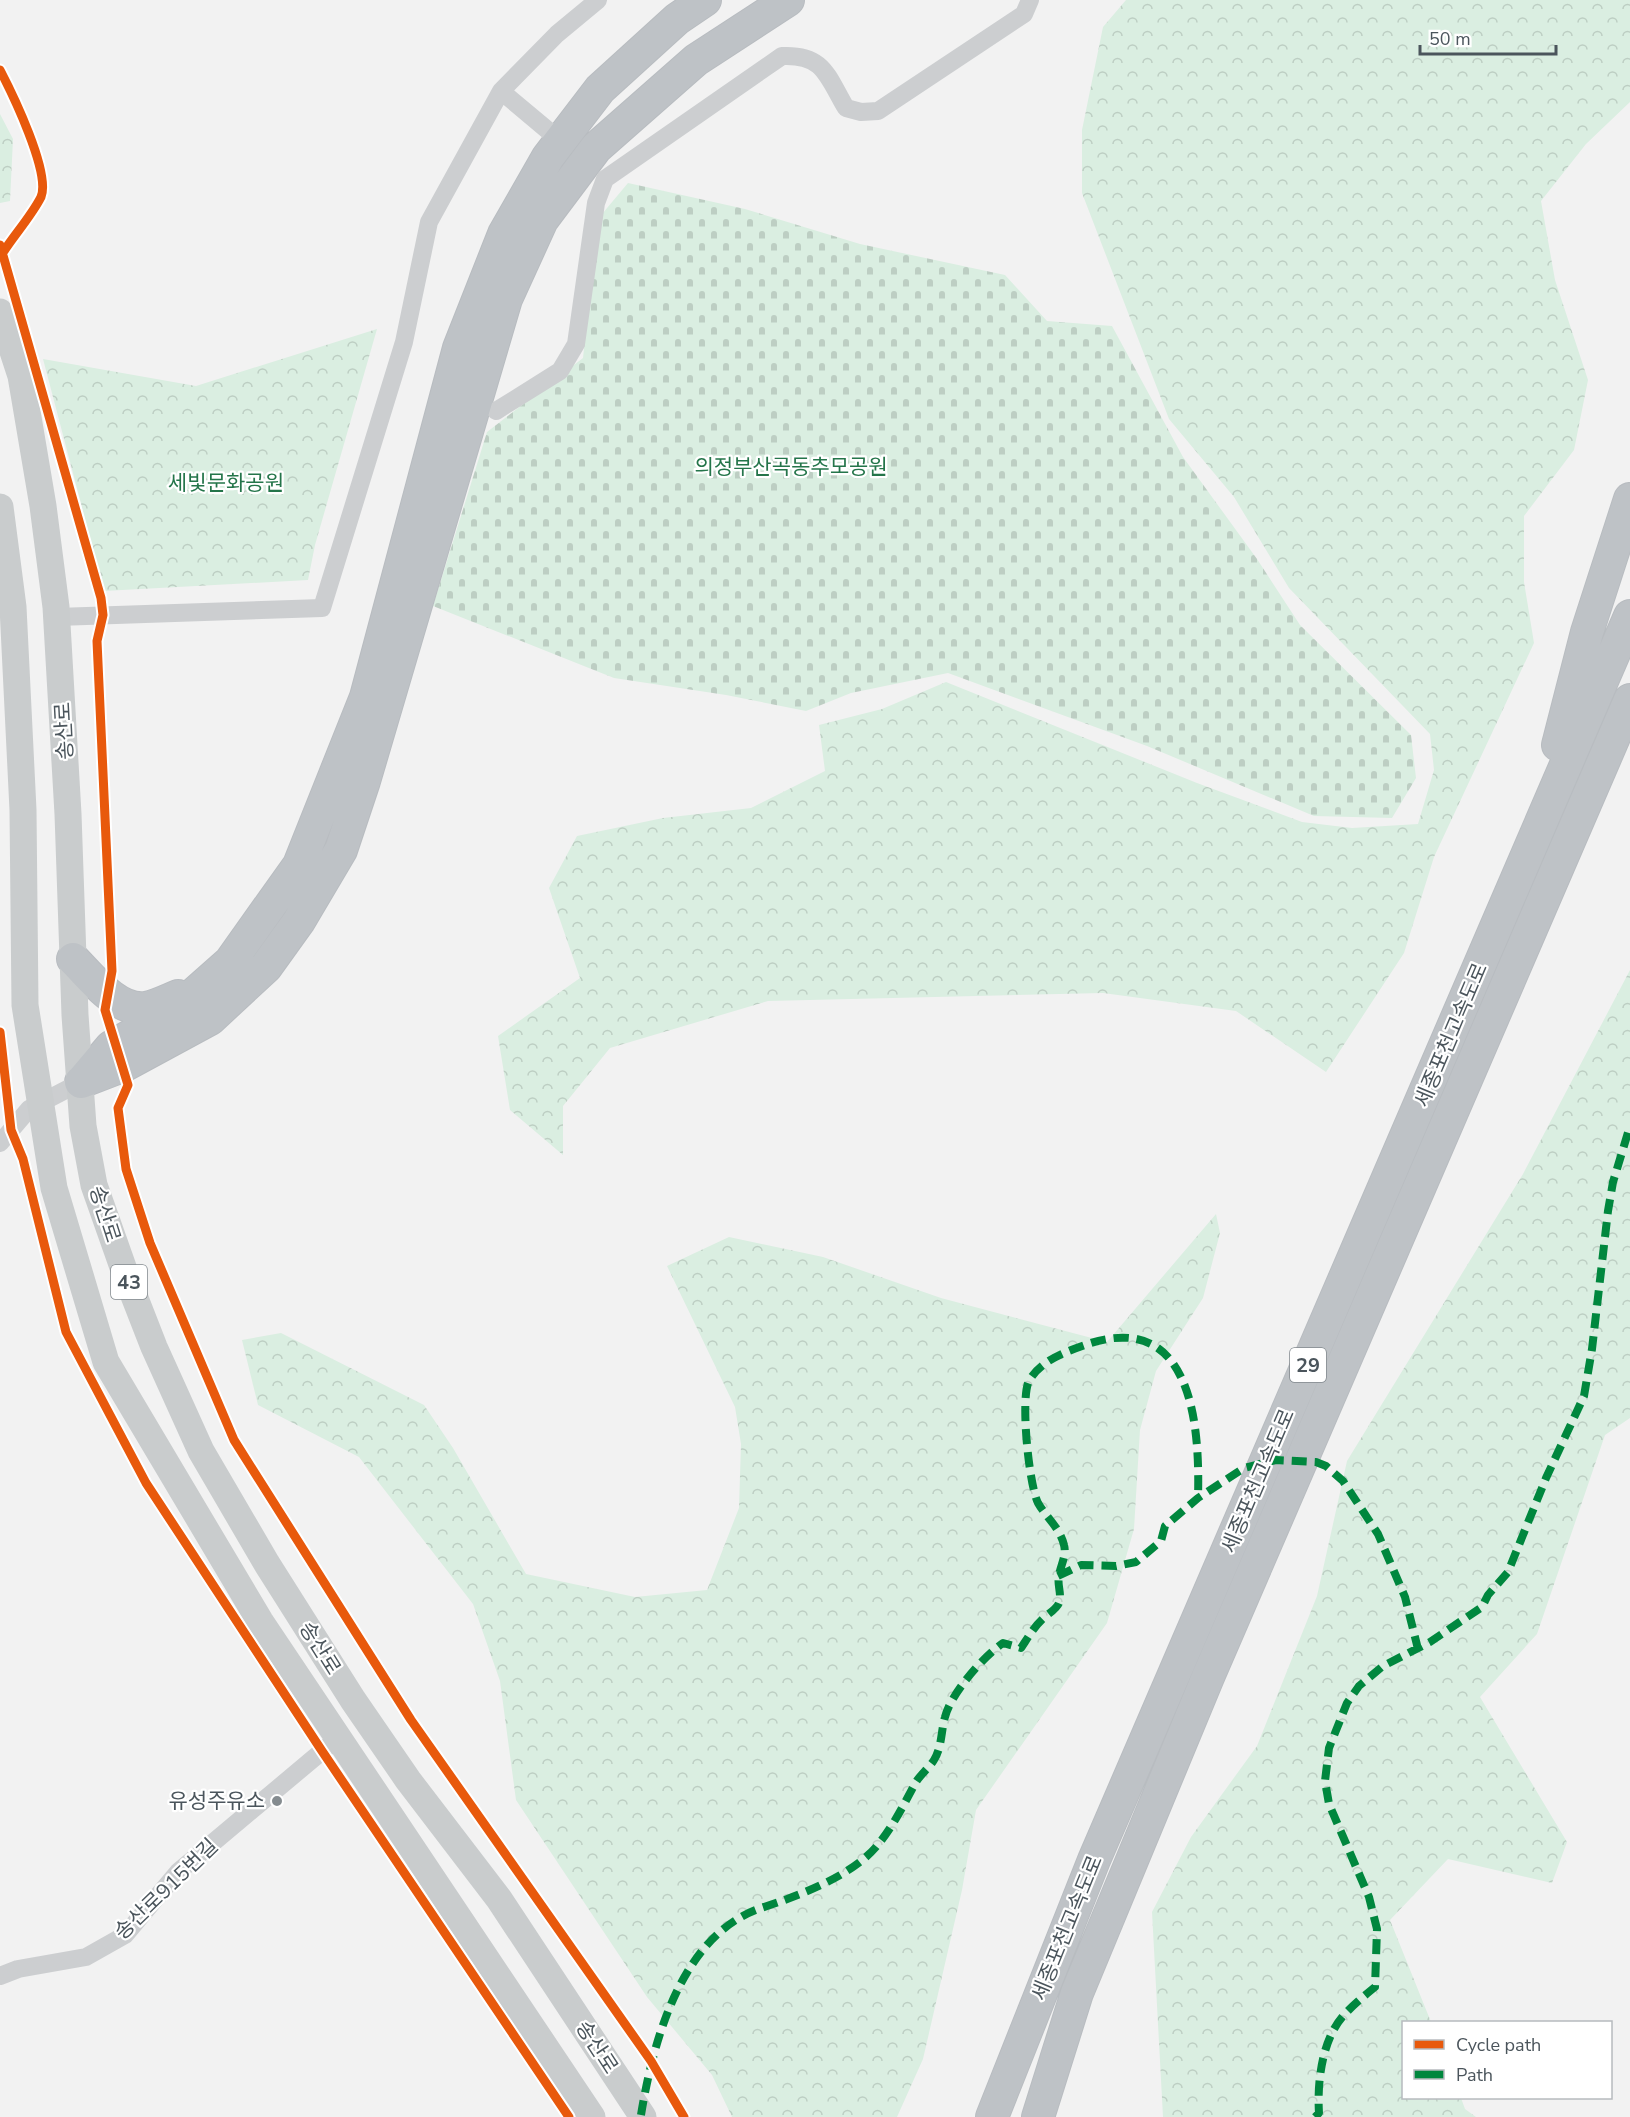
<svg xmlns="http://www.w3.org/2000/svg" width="1630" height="2117" font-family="'Nunito Sans','Noto Sans KR',sans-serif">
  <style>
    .forest { fill: url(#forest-crowns) }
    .cemetery { fill: url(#cemetery-stones) }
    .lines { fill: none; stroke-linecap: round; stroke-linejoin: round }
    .motorway-casing { stroke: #b8bcc0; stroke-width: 34 }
    .minor { stroke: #ccced0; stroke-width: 18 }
    .primary { stroke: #c9cccd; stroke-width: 27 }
    .motorway { stroke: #bec2c6; stroke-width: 32 }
    .quiet { stroke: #00873e; stroke-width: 8; stroke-dasharray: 15 8; stroke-linecap: butt }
    .cycleway-casing { stroke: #fff; stroke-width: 13 }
    .cycleway { stroke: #e8590c; stroke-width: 9 }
    .poi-dot { fill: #858c90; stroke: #fff; stroke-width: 2 }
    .labels { text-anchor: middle; stroke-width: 4.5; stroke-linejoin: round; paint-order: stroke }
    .shield { fill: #fff; stroke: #81888d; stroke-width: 1.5 }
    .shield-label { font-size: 20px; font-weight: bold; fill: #4b555c }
    .park-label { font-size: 21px; fill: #24754a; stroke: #fff }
    .street-label { font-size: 21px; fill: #4b555c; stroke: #fff }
    .poi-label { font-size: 21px; fill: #4b555c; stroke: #fff; text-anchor: end }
  </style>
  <defs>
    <pattern id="forest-crowns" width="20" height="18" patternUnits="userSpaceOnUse" patternTransform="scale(1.5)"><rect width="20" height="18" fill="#daeee1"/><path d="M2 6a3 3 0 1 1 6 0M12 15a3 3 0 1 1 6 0" fill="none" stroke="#bdcec3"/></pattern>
    <pattern id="cemetery-stones" width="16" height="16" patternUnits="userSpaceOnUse" patternTransform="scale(1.5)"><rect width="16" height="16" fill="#daeee1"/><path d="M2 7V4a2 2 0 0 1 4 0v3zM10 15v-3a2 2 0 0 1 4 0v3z" fill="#bdcec3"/></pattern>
  </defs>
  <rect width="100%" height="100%" fill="#f2f2f2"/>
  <path class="forest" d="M1126,0h504v102l-44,42 -45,57 14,79 33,100 -14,70 -50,66v66l10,61 -100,214 -30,96 -78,119 -90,-61 -133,-18 -335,8 -158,47 -47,58v49l-53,-45 -12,-74 82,-58 -31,-90 28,-52 86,-18 88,-10 74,-37 -6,-46 63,-16 64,-27 251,101 105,39 50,6 66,-4 16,-54 -4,-36 -141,-146 -55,-91 -65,-78 -87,-226v-63l21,-103z
    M0,114l13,25 -3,62 -10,2z
    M377,329l-62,216 -7,35 -204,11 -61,-232 153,27z
    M1630,970v448l-25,17 -68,199 -57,63 87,145 -15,41 -104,-24 -58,61 41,102h-27v76h57l4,11 11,8h-313l-11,-205 39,-75 66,-91 60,-150 30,-135 176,-287z
    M1216,1214l4,19 -17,65 -47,73 -16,59 -6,99 -27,94 -131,187 -14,80 -39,169 -26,58h-165l-20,-42 -65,-78 -131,-197 -16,-119 -27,-77 -114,-147 -101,-52 -16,-65 39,-7 143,72 29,43 73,126 109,23 72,-7 32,-82 2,-64 -6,-37 -68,-141 62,-29 94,20 118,41 166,44z"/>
  <path class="cemetery" d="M628,183l117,26 115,35 145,31 42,46 65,5 71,131 74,102 43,66 111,110 5,43 -24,40 -78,-2 -167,-70 -199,-73 -97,20 -45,18 -80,-16 -112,-17 -181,-72 54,-174 96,-74 11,-102 8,-42z"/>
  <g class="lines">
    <g class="motorway-casing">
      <path id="motorway" d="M1558,745l29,-113 43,-133
        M73,959c18,18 44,53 73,49 10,-2 22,-8 32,-12
        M83,1080l28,-33 67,-39 52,-46 69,-97 67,-168 93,-349 45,-114 44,-77 52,-68 77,-70 28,-19
        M81,1082l44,-17 85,-46 56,-52 33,-46 42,-71 23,-69 142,-482 36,-79 54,-72 100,-88 92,-60
        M992,2117l102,-257 536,-1244
        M1038,2117l39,-124 131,-316 422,-977"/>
    </g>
    <path class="minor" d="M501,91l50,42
      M496,411l64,-40 16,-27 20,-141 9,-24 177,-123c42,-2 45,20 64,52l15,4 17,-1 146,-97 6,-14
      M57,617l265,-9 82,-266 25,-120 72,-131 56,-57 41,-34
      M0,1143l29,-34 52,-27
      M0,1976l18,-7 68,-12 39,-22 53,-63 161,-135"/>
    <path class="primary" d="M0,312l21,64 22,130 13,101 12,207 7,201 8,111 11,59 30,85 30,77 47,104 66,113 86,136 55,80 91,119 144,218
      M0,507l13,100 10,203 2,195 29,183 52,174 154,259 332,496"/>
    <use href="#motorway" class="motorway"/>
    <path class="quiet" d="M1058,1576l23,-11 35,1 20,-4 25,-21 4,-15 33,-28 46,-30 32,-8 40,2 10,4 17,15 35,53 27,63 13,52
      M641,2115c12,-73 40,-180 120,-207 37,-12 89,-31 115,-61 17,-20 28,-43 40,-65 5,-8 13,-14 18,-22 8,-13 7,-29 11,-43 6,-24 39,-61 58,-74l18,5c8,-12 14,-23 25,-32 5,-4 11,-8 13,-13 3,-10 -2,-17 0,-27 1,-10 8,-20 5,-31 -4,-17 -18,-28 -26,-42 -9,-18 -18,-105 -9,-122 11,-20 36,-29 56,-36 107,-38 115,80 113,153
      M1315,2117l4,-4c-2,-31 3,-74 25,-98 9,-10 20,-19 31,-28l2,-58 -8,-32 -40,-93 -4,-23 4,-33 18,-45 12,-17 24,-20 47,-24 52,-35 6,-12 20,-23 38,-94 38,-82 8,-47 16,-138 5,-29 17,-56"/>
    <g class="cycleway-casing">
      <path id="cycleway" d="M0,70c12,23 51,103 41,127 -9,18 -26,37 -37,54
        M0,245l101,353 2,17 -6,26 15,330 -7,39 23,75 -10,23 8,61 24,74 84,197 177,280 240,341 33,56
        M0,1032l11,98 12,29 43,173 80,151 176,268 247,366"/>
    </g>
    <use href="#cycleway" class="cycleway"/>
  </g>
  <circle class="poi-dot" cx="277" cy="1801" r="6"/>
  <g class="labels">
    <g class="shield">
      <rect x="111" y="1265" width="36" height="34" rx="4.5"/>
      <rect x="1290" y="1348" width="36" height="34" rx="4.5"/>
    </g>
    <g class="shield-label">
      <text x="129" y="1289">43</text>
      <text x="1308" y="1372">29</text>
    </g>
    <g class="park-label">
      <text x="791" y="474">의정부산곡동추모공원</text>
      <text x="226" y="490">세빛문화공원</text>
    </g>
    <g class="street-label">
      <text transform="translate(64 731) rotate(-93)" y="7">송산로</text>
      <text transform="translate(1451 1035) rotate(-67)" y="7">세종포천고속도로</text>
      <text transform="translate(105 1214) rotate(72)" y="7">송산로</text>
      <text transform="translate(1258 1481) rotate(-67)" y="7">세종포천고속도로</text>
      <text transform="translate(320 1648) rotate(58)" y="7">송산로</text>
      <text transform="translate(166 1889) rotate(-44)" y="7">송산로915번길</text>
      <text transform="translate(1067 1928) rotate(-68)" y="7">세종포천고속도로</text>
      <text transform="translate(597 2047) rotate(57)" y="7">송산로</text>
    </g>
    <g class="poi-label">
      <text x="265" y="1808">유성주유소</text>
    </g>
  </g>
  <rect x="1402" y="2021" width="210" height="78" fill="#ffffff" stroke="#b7bbbe" stroke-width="1.5"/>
  <rect x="1414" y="2040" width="30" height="9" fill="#e8590c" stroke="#b7bbbe" stroke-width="1.5"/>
  <text x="1456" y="2051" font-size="18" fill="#4b555c">Cycle path</text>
  <rect x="1414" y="2070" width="30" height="9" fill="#00873e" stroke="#b7bbbe" stroke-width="1.5"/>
  <text x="1456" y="2081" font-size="18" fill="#4b555c">Path</text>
  <path d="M1420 45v9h136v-9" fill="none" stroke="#4b555c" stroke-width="3"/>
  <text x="1429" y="45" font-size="18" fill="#4b555c" stroke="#ffffff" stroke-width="4.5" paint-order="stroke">50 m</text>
</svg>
